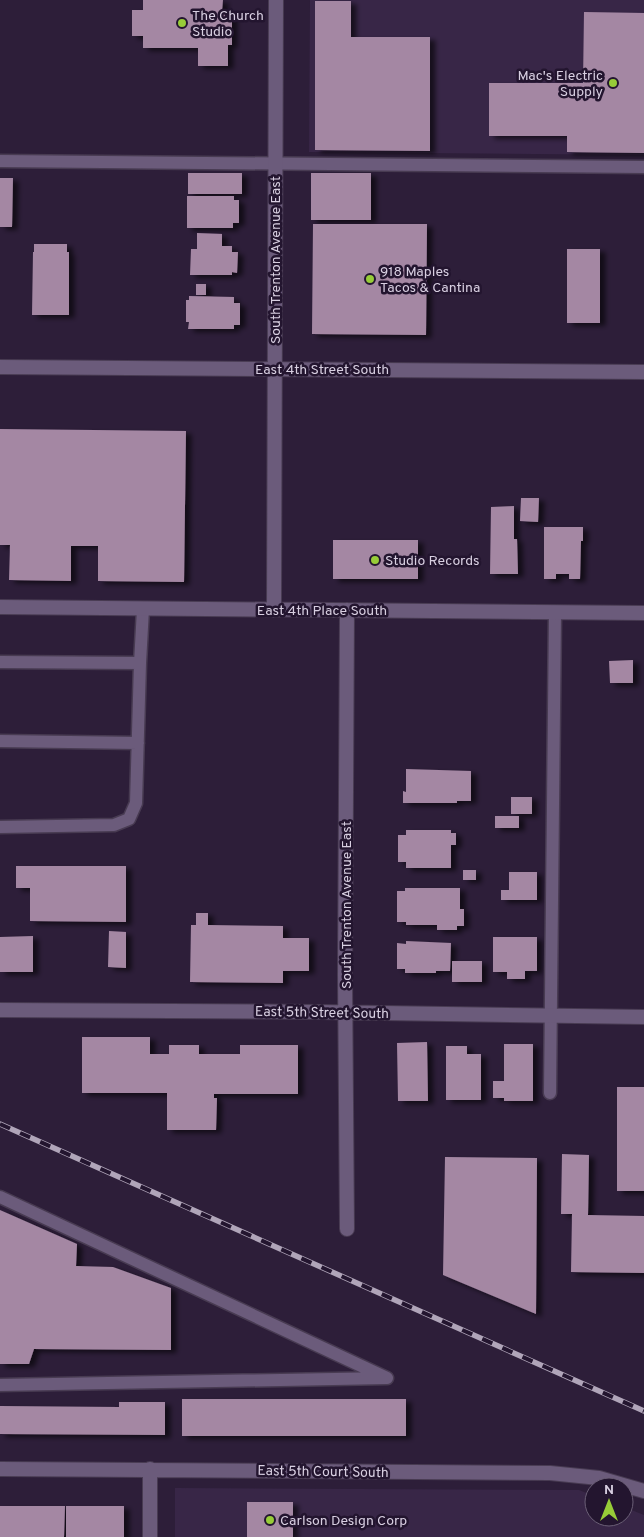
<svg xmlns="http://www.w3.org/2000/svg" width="644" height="1537" font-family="Overpass,sans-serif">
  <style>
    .built { fill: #382647 }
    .building { fill: #a487a3; filter: url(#shadow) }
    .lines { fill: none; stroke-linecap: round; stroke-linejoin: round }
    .service-casing { stroke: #483b52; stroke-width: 15 }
    .minor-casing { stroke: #483b52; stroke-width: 16 }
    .service { stroke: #6b5b7b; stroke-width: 12 }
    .minor { stroke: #6b5b7b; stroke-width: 14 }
    .rail-casing { stroke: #b0a5b9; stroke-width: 5.5 }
    .rail { stroke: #23152f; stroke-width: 4; stroke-dasharray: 11; stroke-linecap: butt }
    .poi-dot { fill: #97cc38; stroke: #23152f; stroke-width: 2 }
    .labels { text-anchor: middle; stroke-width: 5; stroke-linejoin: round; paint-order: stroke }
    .poi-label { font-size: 14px; fill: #d8cfe1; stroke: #23152f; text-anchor: start }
    .street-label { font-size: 14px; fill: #d8cfe1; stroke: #23152f }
  </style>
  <defs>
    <filter id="shadow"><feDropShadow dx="5.5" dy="3" stdDeviation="2.5" flood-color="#0009"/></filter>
  </defs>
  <rect width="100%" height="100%" fill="#2d1e39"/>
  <path class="built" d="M310,0h334v155l-335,-3z
    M175,1488l404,2 15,6v21h30v-10l20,8v22h-469z"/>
  <path class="building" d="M143,0h80l-1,11h10v34h-4v21h-30v-18h-55v-12h-11v-26h11z
    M315,1h36v36h79v114l-115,-1z
    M584,12l60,1v140l-77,-1v-16h-78v-53h94z
    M188,173h54v21h-54z
    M311,173h60v47h-60z
    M0,178h13l-1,49h-12z
    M187,196h47v4h5v23h-6v5h-46z
    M313,224h114l-1,111 -114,-1z
    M197,233l25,1v12h10v6h6l-1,21 -5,-1v3h-42l1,-26h6z
    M34,244h33v8h2v63h-37l1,-63h1z
    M567,249h33v74h-33z
    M196,284h10v11h-10z
    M189,296l45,1v6h6v22h-6v4h-46l1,-7h-3v-22h3z
    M0,429l186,2 -2,151 -86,-1v-35h-27v35l-62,-1 1,-35h-10z
    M521,498h18l-1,24 -18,-1z
    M514,506v33h3l1,35h-28l1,-67z
    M544,527h39v14h-2l-1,38h-11v-5h-13v5h-12z
    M333,540h85v39h-85z
    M633,660v23h-23l-1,-22z
    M406,769l65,2v30h-14v2h-54v-12l3,1z
    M511,797h21v17h-21z
    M495,816h24v12h-24z
    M406,830h45v3h5v12h-5v23h-45v-6h-8v-27h8z
    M16,866h110v56l-96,-1v-33h-14z
    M463,870h13v10h-13z
    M509,872h28v28h-36v-10h8z
    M405,888h55v21h4v17h-7v4h-20v-5h-31v-3h-9v-31h8z
    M196,913h12v12l75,1v12h26v33h-26v12l-93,-1 1,-57h5z
    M109,931l17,1v36l-18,-1z
    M33,936v36h-33v-35z
    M493,937h44v34h-12v8h-18v-7h-14z
    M406,941l45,2 -1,28h-14v2h-31v-4h-8v-26l9,1z
    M452,961h30v21h-30z
    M82,1037h68v17h19v-9h30v9h41v-9h58v49h-84v4h3l-1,32h-49v-37h-85z
    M427,1042l1,59h-30l-1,-58z
    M504,1044h29v57h-29v-3h-11v-17h11z
    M446,1046h21v8h14v46h-35z
    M617,1087h27v104h-27z
    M562,1154l27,1 -1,60 56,1v57l-73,-1 1,-58h-11z
    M445,1157l92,1 -1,156 -93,-39z
    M0,1210l77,34 -1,22 37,1 58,21v62l-137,-1 -5,15h-29z
    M182,1399h224v37h-224z
    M119,1402h46v33l-165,-1v-28l119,1z
    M247,1502h46v35h-46z
    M0,1506h65l-1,31h-64z
    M66,1506h58v31h-58z"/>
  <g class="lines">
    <g class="service-casing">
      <path id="service" d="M0,161l644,6
        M0,662l140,1 3,-54
        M0,741l138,2
        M0,827l114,-2 15,-6 7,-16 4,-140
        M550,1093l5,-480
        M0,1197l387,181 -387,7"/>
    </g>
    <g class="minor-casing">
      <path id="minor" d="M0,367l644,5
        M0,607l644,6
        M274,610l2,-610
        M0,1010l319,2 325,5
        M347,1229l-2,-254 2,-365
        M0,1469l550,4 49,5 45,13
        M150,1469v68"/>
    </g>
    <use href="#service" class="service"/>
    <use href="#minor" class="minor"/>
    <g class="rail-casing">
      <path id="rail" d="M0,1124l644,287"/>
    </g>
    <use href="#rail" class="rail"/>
  </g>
  <g class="poi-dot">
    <circle cx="182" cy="23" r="5"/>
    <circle cx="613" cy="83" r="5"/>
    <circle cx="370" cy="279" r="5"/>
    <circle cx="375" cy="560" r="5"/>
    <circle cx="270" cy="1520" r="5"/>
  </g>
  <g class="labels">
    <g class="poi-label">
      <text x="192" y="20">The Church<tspan x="192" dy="16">Studio</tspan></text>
      <text x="603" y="80" text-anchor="end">Mac's Electric<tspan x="603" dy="16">Supply</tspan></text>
      <text x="380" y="276">918 Maples<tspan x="380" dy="16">Tacos &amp; Cantina</tspan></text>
      <text x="385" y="565">Studio Records</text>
      <text x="280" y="1525">Carlson Design Corp</text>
    </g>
    <g class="street-label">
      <text transform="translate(275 260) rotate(-90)" y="5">South Trenton Avenue East</text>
      <text x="322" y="374">East 4th Street South</text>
      <text x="322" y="615">East 4th Place South</text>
      <text transform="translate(346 905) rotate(-90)" y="5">South Trenton Avenue East</text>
      <text transform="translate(322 1012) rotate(1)" y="5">East 5th Street South</text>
      <text transform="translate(323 1471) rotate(1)" y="5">East 5th Court South</text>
    </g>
  </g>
  <g transform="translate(609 1502)"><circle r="24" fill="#23152f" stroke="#6b5f76"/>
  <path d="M0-4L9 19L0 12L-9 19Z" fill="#97cc38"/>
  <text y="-8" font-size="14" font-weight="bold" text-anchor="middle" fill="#d8cfe1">N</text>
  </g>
</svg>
